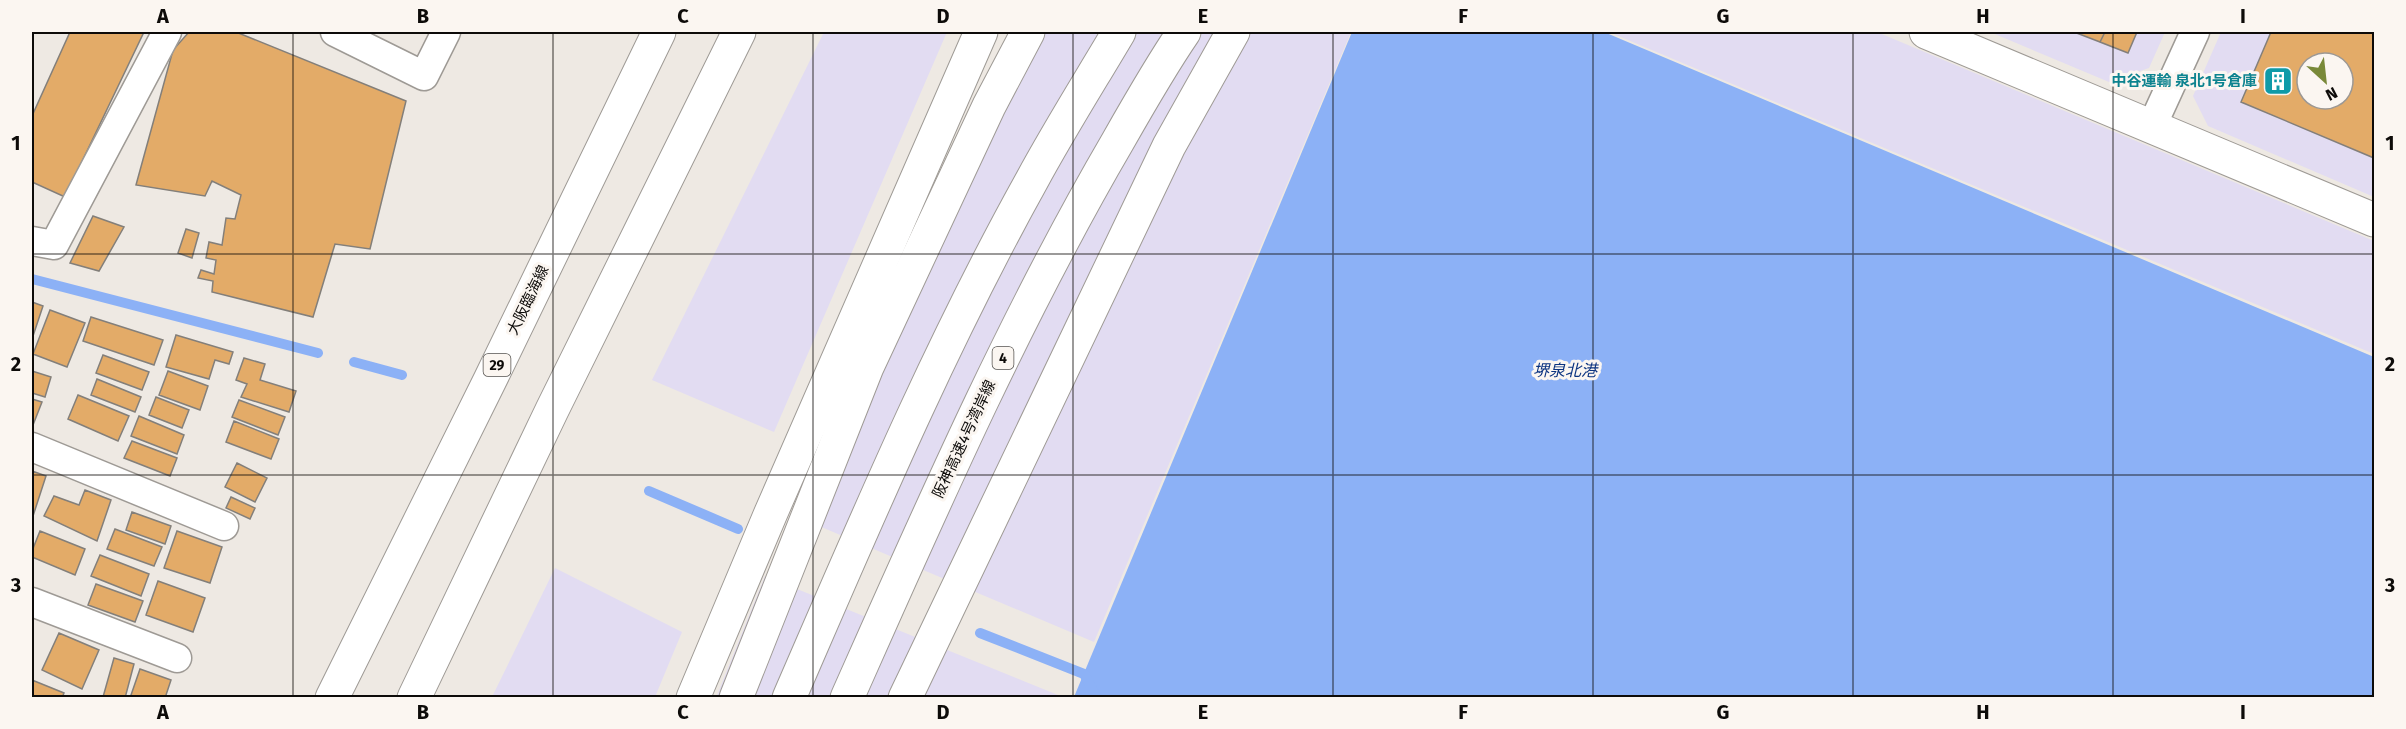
<svg xmlns="http://www.w3.org/2000/svg" width="2406" height="729" font-family="'Fira Sans','Noto Sans JP',sans-serif">
  <style>
    .industrial { fill: #e2dcf2; fill-rule: evenodd }
    .water { fill: #8cb1f6 }
    .lines { fill: none; stroke-linecap: round; stroke-linejoin: round }
    .stream { stroke: #8cb1f6; stroke-width: 10 }
    .building { fill: #e3ab68; stroke: #837f7a; stroke-width: 1.5; fill-rule: evenodd }
    .street-casing { stroke: #9e9a95; stroke-width: 31 }
    .secondary-casing { stroke: #9e9a95; stroke-width: 35 }
    .primary-casing { stroke: #9e9a95; stroke-width: 35 }
    .highway-casing { stroke: #9e9a95; stroke-width: 35 }
    .street { stroke: #fff; stroke-width: 28 }
    .secondary { stroke: #fff; stroke-width: 33 }
    .primary { stroke: #fff; stroke-width: 33 }
    .highway { stroke: #fff; stroke-width: 33 }
    .grid { fill: none; stroke: #0d0b09; stroke-width: 1.5; stroke-opacity: 0.55 }
    .labels { text-anchor: middle; stroke-width: 6; stroke-linejoin: round; paint-order: stroke }
    .shield { fill: #fbf6f1; stroke: #54524f; stroke-width: 1.5 }
    .shield-label { font-size: 14px; font-weight: bold; fill: #0d0b09 }
    .culture-label { font-size: 15px; font-weight: bold; fill: #0d838f; stroke: #fbf6f1; text-anchor: end }
    .street-label { font-size: 15px; fill: #0d0b09; stroke: #fbf6f1 }
    .water-label { font-size: 16px; font-style: italic; fill: #0b3380; stroke: #fbf6f1 }
    .neatline { fill: none; stroke: #0d0b09; stroke-width: 2 }
    .grid-label { font-size: 20px; text-anchor: middle; font-weight: bold; fill: #0d0b09 }
  </style>
  <rect width="100%" height="100%" fill="#eee9e3"/>
  <path class="industrial" d="M824,32h123l-173,400 -122,-52z
    M1008,32h343l-257,610 -294,-124z
    M1609,32h268l497,209v113z
    M1990,32h175l-16,36 -40,14z
    M2221,32h153v165l-166,-71 -15,-30zM2307,63h36v36h-36z
    M555,568l127,64 -27,65h-163z
    M765,576l298,121 -347,1z"/>
  <path class="water" d="M1352,32h252l770,325v340h-1300z"/>
  <g class="lines">
    <path class="stream" d="M32,279l286,74
      M354,362l48,13
      M649,491l89,38
      M980,633l104,41 13,24"/>
  </g>
  <path class="building" d="M70,32h74l-79,165 -33,-15v-66z
    M189,32h47l170,69 -36,148 -35,-5 -22,73 -101,-25 1,-11 -15,-3 3,-8 13,4 2,-14 -10,-2 3,-16 13,3 4,-27 9,1 6,-24 -29,-14 -7,15 -69,-11 37,-135z
    M2074,32h31l-5,10z
    M2105,32h32l-9,21 -28,-11z
    M2271,32h103v126l-133,-56zM2307,63h36v36h-36z
    M93,216l31,11 -25,44 -29,-8z
    M186,229l13,4 -7,25 -14,-5z
    M32,302l11,4 -11,33z
    M50,310l35,13 -18,44 -34,-13z
    M91,317l72,23 -9,25 -71,-24z
    M176,335l57,17 -4,12 -14,-4 -6,19 -43,-12z
    M103,355l46,17 -7,18 -46,-17z
    M244,358l21,6 -5,16 36,11 -7,21 -48,-15 6,-13 -11,-4z
    M32,371l19,6 -6,20 -13,-4z
    M168,371l40,15 -8,24 -41,-15z
    M97,379l44,18 -6,15 -44,-17z
    M78,395l51,21 -11,25 -50,-22z
    M156,397l33,13 -7,18 -33,-13z
    M32,399l10,3 -9,23h-1z
    M239,400l46,17 -7,18 -46,-18z
    M139,416l45,19 -7,19 -46,-18z
    M234,421l45,18 -8,20 -45,-17z
    M132,441l45,17 -7,18 -46,-18z
    M237,463l30,15 -12,24 -30,-15z
    M32,471l14,5 -13,40h-1z
    M85,490l26,10 -14,41 -53,-25 10,-20 25,9z
    M231,497l24,11 -5,11 -24,-11z
    M132,512l39,14 -6,18 -39,-14z
    M115,529l47,18 -8,19 -47,-17z
    M40,531l45,18 -10,26 -43,-18v-6z
    M177,531l45,16 -12,36 -46,-15z
    M100,555l49,19 -8,22 -50,-20z
    M158,581l47,17 -12,34 -47,-17z
    M96,584l47,17 -8,21 -47,-17z
    M59,633l40,17 -17,39 -40,-19z
    M114,658l20,6 -9,34 -22,-1z
    M140,669l31,11 -6,18h-35z
    M32,680l32,13 -2,5h-30z"/>
  <g class="lines">
    <g class="street-casing">
      <path id="street" d="M335,32l89,44 22,-44
        M2152,126l43,-94
        M32,241l22,4 113,-213
        M32,447l192,79
        M32,602l145,56"/>
    </g>
    <g class="secondary-casing">
      <path id="secondary" d="M1926,32l448,188
        M693,698l77,-183 211,-483"/>
    </g>
    <g class="primary-casing">
      <path id="primary" d="M332,698l158,-318 169,-348
        M414,698l138,-288 187,-378"/>
    </g>
    <g class="highway-casing">
      <path id="highway" d="M736,698l131,-331 122,-261 39,-74
        M789,698c76,-175 150,-351 243,-518 27,-50 58,-99 87,-148
        M847,698c84,-189 167,-379 271,-557 21,-37 42,-74 66,-109
        M905,698l264,-552 64,-114"/>
    </g>
    <use href="#street" class="street"/>
    <use href="#secondary" class="secondary"/>
    <use href="#primary" class="primary"/>
    <use href="#highway" class="highway"/>
  </g>
  <path class="grid" d="M293,32v666M553,32v666M813,32v666M1073,32v666M1333,32v666M1593,32v666M1853,32v666M2113,32v666M32,254h2342M32,475h2342"/>
  <defs>
    <g id="building-square" transform="scale(1.5)"><rect x="-9" y="-9" width="18" height="18" rx="4" fill="#0f9aa8" stroke="#fbf6f1"/><path d="M-4-6H4V6H1V3H-1V6H-4ZM-2.5-4.3h1.7v1.8h-1.7ZM.8-4.3h1.7v1.8H.8ZM-2.5-1h1.7V.8h-1.7ZM.8-1h1.7V.8H.8Z" fill="#fff"/></g>
  </defs>
  <g fill-rule="evenodd">
    <use href="#building-square" x="2278" y="81"/>
  </g>
  <g class="labels">
    <g class="shield">
      <rect x="992.5" y="347" width="21" height="22" rx="4.5"/>
      <rect x="483.5" y="354" width="27" height="22" rx="4.5"/>
    </g>
    <g class="shield-label">
      <text x="1003" y="363">4</text>
      <text x="497" y="370">29</text>
    </g>
    <g class="culture-label">
      <text x="2257" y="86">中谷運輸 泉北1号倉庫</text>
    </g>
    <g class="street-label">
      <text transform="translate(528 300) rotate(-64)" y="5">大阪臨海線</text>
      <text transform="translate(964 439) rotate(-65)" y="5">阪神高速4号湾岸線</text>
    </g>
    <g class="water-label">
      <text x="1565" y="376">堺泉北港</text>
    </g>
  </g>
  <rect width="2406" height="729" fill="none" stroke="#fbf6f1" stroke-width="66"/>
  <g transform="translate(2325 81) rotate(153)"><circle r="28" fill="#fbf6f1" stroke="#9c9894" stroke-width="1.5"/>
  <path d="M0-4.5L10 22L0 15L-10 22Z" fill="#798939"/>
  <text y="-9" font-size="16" font-weight="bold" text-anchor="middle" fill="#0d0b09">N</text>
  </g>
  <rect x="33" y="33" width="2340" height="663" class="neatline"/>
  <g class="grid-label">
    <text x="163" y="23">A</text>
    <text x="423" y="23">B</text>
    <text x="683" y="23">C</text>
    <text x="943" y="23">D</text>
    <text x="1203" y="23">E</text>
    <text x="1463" y="23">F</text>
    <text x="1723" y="23">G</text>
    <text x="1983" y="23">H</text>
    <text x="2243" y="23">I</text>
    <text x="16" y="150">1</text>
    <text x="2390" y="150">1</text>
    <text x="16" y="371">2</text>
    <text x="2390" y="371">2</text>
    <text x="16" y="592">3</text>
    <text x="2390" y="592">3</text>
    <text x="163" y="719">A</text>
    <text x="423" y="719">B</text>
    <text x="683" y="719">C</text>
    <text x="943" y="719">D</text>
    <text x="1203" y="719">E</text>
    <text x="1463" y="719">F</text>
    <text x="1723" y="719">G</text>
    <text x="1983" y="719">H</text>
    <text x="2243" y="719">I</text>
  </g>
</svg>
